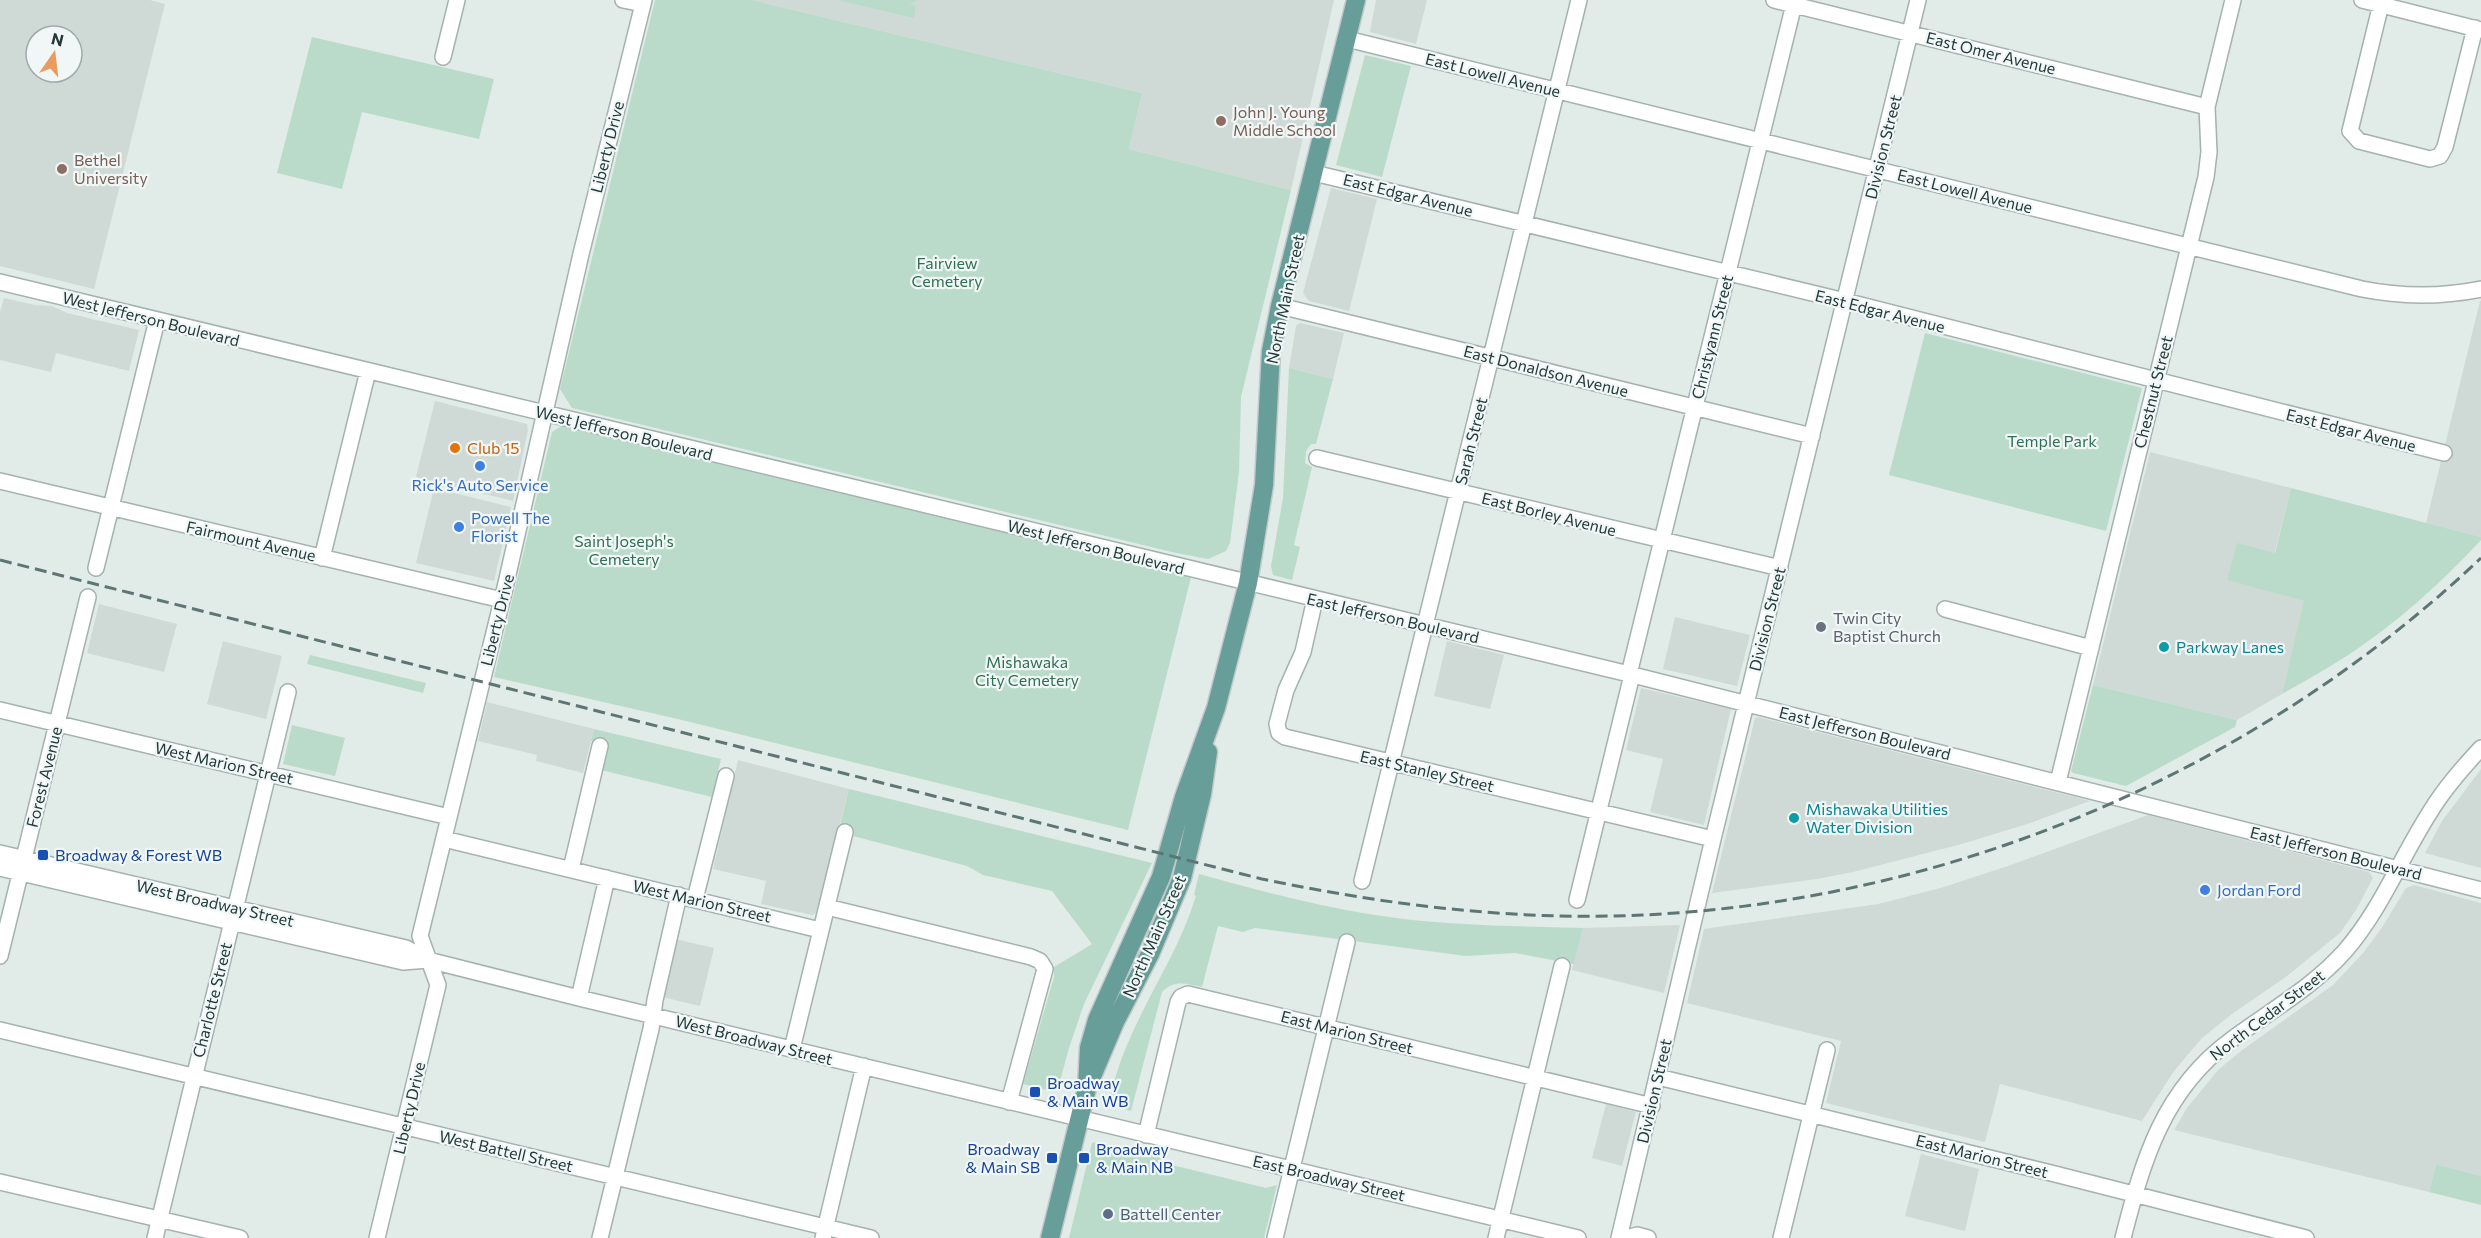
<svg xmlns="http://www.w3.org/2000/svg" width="2481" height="1238" font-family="Commissioner,sans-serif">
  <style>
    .built { fill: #cfdad7; fill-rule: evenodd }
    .green { fill: #bbdbca }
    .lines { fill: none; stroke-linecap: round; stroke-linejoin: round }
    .minor-casing { stroke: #a4b2b0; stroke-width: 18 }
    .major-casing { stroke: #c1c8c7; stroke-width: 21 }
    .minor { stroke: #fff; stroke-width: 15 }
    .major { stroke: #689e9a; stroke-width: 18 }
    .rail { stroke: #5d7674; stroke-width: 3; stroke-dasharray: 12 6; stroke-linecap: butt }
    .education-dot { fill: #8d6e63; stroke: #f1f7f6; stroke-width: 2 }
    .food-dot { fill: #e8710a; stroke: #f1f7f6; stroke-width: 2 }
    .shop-dot { fill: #3f7fe0; stroke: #f1f7f6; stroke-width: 2 }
    .worship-dot { fill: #6b7280; stroke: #f1f7f6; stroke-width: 2 }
    .culture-dot { fill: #0f9aa8; stroke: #f1f7f6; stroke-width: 2 }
    .transit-dot { fill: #1a4fb4; stroke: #f1f7f6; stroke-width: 2 }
    .service-dot { fill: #5c6f8a; stroke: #f1f7f6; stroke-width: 2 }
    .labels { text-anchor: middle; stroke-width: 4.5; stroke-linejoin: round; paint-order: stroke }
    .street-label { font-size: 16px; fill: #223a38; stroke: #f1f7f6 }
    .education-label { font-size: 16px; fill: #785e54; stroke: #f1f7f6; text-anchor: start }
    .park-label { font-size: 16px; fill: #2f6f54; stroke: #f1f7f6 }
    .food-label { font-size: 16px; fill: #c56008; stroke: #f1f7f6; text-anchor: start }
    .shop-label { font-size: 16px; fill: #366cbe; stroke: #f1f7f6; text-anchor: start }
    .worship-label { font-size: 16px; fill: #5b616d; stroke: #f1f7f6; text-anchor: start }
    .culture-label { font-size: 16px; fill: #0d838f; stroke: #f1f7f6; text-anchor: start }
    .transit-label { font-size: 16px; fill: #164399; stroke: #f1f7f6; text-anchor: start }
    .service-label { font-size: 16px; fill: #4e5e75; stroke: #f1f7f6; text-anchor: start }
  </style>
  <rect width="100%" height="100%" fill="#e1ebe8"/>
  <path class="built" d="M0,0h150l15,4 -71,285 -94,-23zM36,36h36v36h-36z
    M752,0h582l-43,190 -162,-41 13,-56z
    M1376,0h51l-11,44 -46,-12z
    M1331,188l46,11 -28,112 -40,-10 -6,-8z
    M4,298l31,7 17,1 15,7 72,17 -10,41 -73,-18 -5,19 -51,-12v-48z
    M2480,301h1v236l-55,-14z
    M1300,323l44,10 -11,46 -44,-11 7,-42z
    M435,401l92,23 1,6 -15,71 -97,-24z
    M2150,452l141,36 -26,102 40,11 -23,93 -45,26 -144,-35z
    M434,488l77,19 -17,74 -78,-18z
    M99,604l78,20 -13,48 -77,-19z
    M1675,617l75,18 -13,51 -74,-17z
    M223,641l59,15 -16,63 -59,-15z
    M1447,641l57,14 -14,54 -56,-13z
    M1641,688l90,21 -27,116 -54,-13 13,-53 -37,-9z
    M487,702l107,27 -11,44 -47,-12 1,-6 -59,-14z
    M1758,717l332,84 -63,23 -65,20 -109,28 -36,7 -105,14 43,-175z
    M738,760l111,29 -33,124 -4,2 -51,-11 5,-23 -53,-12z
    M2481,769v99l-56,-15 17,-32z
    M2148,815l221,57 4,6 -17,32 -16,23 -53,43 -55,38 -30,24 -28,33 -32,50 -142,-37 -15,58 -159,-39 15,-62 -154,-38 17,-74 174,-25 66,-17 67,-22z
    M2414,885l67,18v273l-45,-12 -7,28 -255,-62 13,-22 31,-38 23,-19 92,-66 30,-32 20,-27 23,-38z
    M1680,925l-16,68 -92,-23 11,-42z
    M675,939l39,9 -14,58 -38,-9z
    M1606,1104l30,8 -14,54 -30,-8z
    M1921,1154l58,15 -14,62 -60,-15z"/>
  <path class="green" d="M655,0h97l390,93 -13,56 162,41 -50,207 -2,75 -9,71 -4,8 -18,8 -32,-6 -604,-145 -12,-19z
    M837,0h81l-8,4 6,2 -2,12z
    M312,37l182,42 -15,60 -117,-27 -20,77 -65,-16z
    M1365,55l46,11 -29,111 -46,-12z
    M1925,333l217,55 -36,143 -217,-56z
    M1289,368l44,11 -17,65h-5l-5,7 -1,12 7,4 -18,78 6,2 -8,33 -19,-5 -2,-9 12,-68z
    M561,426l630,151 -63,253 -446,-110 -188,-43 58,-245z
    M2291,488l190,49v3c-40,43 -86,85 -136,117 -20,13 -42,25 -63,37l22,-93 -77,-21 10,-37 38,10z
    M310,655l116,28 -3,10 -116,-29z
    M2093,685l144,35 -2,7 -109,59 -53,-13 -2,-2z
    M292,725l53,13 -10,38 -52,-12z
    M594,729l127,30 -9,38 -111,-27 6,-25 -16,-4z
    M849,789l303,74 -68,141 -15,44 -9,33 -9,6 -1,4 -27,-7 31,-107v-10l38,-23 -40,-53 -69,-16 -16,-9 -114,-30 1,-4 -15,-3z
    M1199,874c65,18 130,35 197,44 62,8 124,8 187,10l-9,36 -59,-11 -49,3 -211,-28 -12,4 -25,-6 -16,61c-16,-3 -27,-8 -40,5l-31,119 -14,-4 1,-4 -7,-9c17,-74 63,-127 85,-198l-2,-1z
    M1097,1142l63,15 4,6 102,25 11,-3 -13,53h-195l23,-95z
    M2436,1164l45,12v29l-52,-13z"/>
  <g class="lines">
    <g class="minor-casing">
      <path id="minor" d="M623,0l20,4
        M1774,0l433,107
        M2362,0l119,30
        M2381,4l-31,127 9,10 71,18 10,-3 5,-9 30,-119
        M1347,39l1015,250c40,8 79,8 119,0
        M443,57l14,-57
        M1314,173l531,128 599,152
        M0,282l1629,392 852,216
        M1280,306l532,130
        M1317,458l463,110
        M0,481l502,119
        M322,558l46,-187
        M96,568l61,-248
        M1315,599l-12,53 -17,38 -9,34 2,9 6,4 428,102
        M1945,609l146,39
        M1629,674l166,-674
        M0,710l449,107
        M2058,782l148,-605 3,-25 -2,-45 26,-107
        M444,839l376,91
        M0,853l406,95 22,12 151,38 999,240
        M0,868l403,94 25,-2
        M571,869l29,-123
        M1362,881l217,-881
        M695,899l31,-123
        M1577,900l55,-225
        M827,907l204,50 9,4 5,8 -36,133
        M0,956l88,-359
        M579,998l28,-120
        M0,1030l871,208
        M792,1049l53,-217
        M1658,1077l397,97 251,64
        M1146,1135l32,-133 3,-5 7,-3 464,112
        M0,1182l240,56
        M155,1238l133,-546
        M377,1238l61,-253 -18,-49 84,-344 77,-338 63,-254
        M600,1238l51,-209 4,-29 24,-105
        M823,1238l41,-172
        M1275,1238l72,-296
        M1496,1238l66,-272
        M1619,1238l94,-399 205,-839
        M1627,1238l10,-3 11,3
        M1781,1238l46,-188
        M2123,1238c20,-78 40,-148 108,-198 39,-29 82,-53 114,-89 40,-46 60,-105 95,-154 12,-17 27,-34 41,-49"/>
    </g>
    <g class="major-casing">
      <path id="major" d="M1087,1088l2,-40 8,-28 64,-143 23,-80 32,-89 32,-125 16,-98 7,-134 9,-45 76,-306
        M1050,1238l37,-150 28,-66 35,-68 32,-76 20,-84 6,-42"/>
    </g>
    <use href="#minor" class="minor"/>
    <use href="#major" class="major"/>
    <path class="rail" d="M0,560l1262,319c125,26 252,42 380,36 310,-14 614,-144 839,-357"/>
  </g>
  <g class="education-dot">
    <circle cx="1221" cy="121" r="6"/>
    <circle cx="62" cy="169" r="6"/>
  </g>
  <circle class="food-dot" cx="455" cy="448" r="6"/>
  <g class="shop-dot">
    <circle cx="480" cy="466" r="6"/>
    <circle cx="459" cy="527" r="6"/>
    <circle cx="2205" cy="890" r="6"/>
  </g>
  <circle class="worship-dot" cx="1821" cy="627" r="6"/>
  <g class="culture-dot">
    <circle cx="2164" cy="647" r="6"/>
    <circle cx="1794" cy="818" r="6"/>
  </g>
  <g class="transit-dot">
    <rect x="37" y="849" width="12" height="12" rx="3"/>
    <rect x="1029" y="1086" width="12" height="12" rx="3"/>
    <rect x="1046" y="1152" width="12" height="12" rx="3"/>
    <rect x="1078" y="1152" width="12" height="12" rx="3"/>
  </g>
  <circle class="service-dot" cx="1108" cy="1214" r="6"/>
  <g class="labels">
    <g class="street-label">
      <text transform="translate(1991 53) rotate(14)" y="6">East Omer Avenue</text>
      <text transform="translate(1493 75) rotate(14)" y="6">East Lowell Avenue</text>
      <text transform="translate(607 147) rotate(-76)" y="6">Liberty Drive</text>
      <text transform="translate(1883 147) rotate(-76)" y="6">Division Street</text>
      <text transform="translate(1965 191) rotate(14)" y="6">East Lowell Avenue</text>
      <text transform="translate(1408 195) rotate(14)" y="6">East Edgar Avenue</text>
      <text transform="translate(1285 299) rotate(-78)" y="6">North Main Street</text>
      <text transform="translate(1880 311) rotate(14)" y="6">East Edgar Avenue</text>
      <text transform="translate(151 319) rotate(14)" y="6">West Jefferson Boulevard</text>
      <text transform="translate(1712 337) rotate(-76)" y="6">Christyann Street</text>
      <text transform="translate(1546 371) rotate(14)" y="6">East Donaldson Avenue</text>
      <text transform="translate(2153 392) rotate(-76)" y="6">Chestnut Street</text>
      <text transform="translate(2351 430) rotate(14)" y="6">East Edgar Avenue</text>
      <text transform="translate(624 433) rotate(14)" y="6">West Jefferson Boulevard</text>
      <text transform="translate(1471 441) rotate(-76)" y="6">Sarah Street</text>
      <text transform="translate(1549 514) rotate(14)" y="6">East Borley Avenue</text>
      <text transform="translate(251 541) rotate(13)" y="6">Fairmount Avenue</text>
      <text transform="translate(1096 547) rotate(14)" y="6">West Jefferson Boulevard</text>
      <text transform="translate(1393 618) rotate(13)" y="6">East Jefferson Boulevard</text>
      <text transform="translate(1767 619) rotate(-76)" y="6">Division Street</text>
      <text transform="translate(497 620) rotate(-76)" y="6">Liberty Drive</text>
      <text transform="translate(1865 733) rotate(14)" y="6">East Jefferson Boulevard</text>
      <text transform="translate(224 763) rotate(13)" y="6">West Marion Street</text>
      <text transform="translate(1427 771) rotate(13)" y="6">East Stanley Street</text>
      <text transform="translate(44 777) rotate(-76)" y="6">Forest Avenue</text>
      <text transform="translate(2336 853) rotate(14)" y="6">East Jefferson Boulevard</text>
      <text transform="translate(702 901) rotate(13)" y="6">West Marion Street</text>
      <text transform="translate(215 903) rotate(13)" y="6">West Broadway Street</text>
      <text transform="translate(1154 936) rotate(-66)" y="6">North Main Street</text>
      <text transform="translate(212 1000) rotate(-76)" y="6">Charlotte Street</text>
      <text transform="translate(2267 1015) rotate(-37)" y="6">North Cedar Street</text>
      <text transform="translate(1347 1032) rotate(14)" y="6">East Marion Street</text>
      <text transform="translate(754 1040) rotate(14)" y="6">West Broadway Street</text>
      <text transform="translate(1654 1091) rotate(-77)" y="6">Division Street</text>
      <text transform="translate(409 1108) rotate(-77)" y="6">Liberty Drive</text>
      <text transform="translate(506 1151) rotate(13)" y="6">West Battell Street</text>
      <text transform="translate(1982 1156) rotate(14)" y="6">East Marion Street</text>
      <text transform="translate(1329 1178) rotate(13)" y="6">East Broadway Street</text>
    </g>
    <g class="education-label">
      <text x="1233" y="118">John J. Young<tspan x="1233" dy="18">Middle School</tspan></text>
      <text x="74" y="166">Bethel<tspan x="74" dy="18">University</tspan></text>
    </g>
    <g class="park-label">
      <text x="947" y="269">Fairview<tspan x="947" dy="18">Cemetery</tspan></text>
      <text x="2052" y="447">Temple Park</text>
      <text x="624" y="547">Saint Joseph's<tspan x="624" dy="18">Cemetery</tspan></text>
      <text x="1027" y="668">Mishawaka<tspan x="1027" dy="18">City Cemetery</tspan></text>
    </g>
    <g class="food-label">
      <text x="467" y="454">Club 15</text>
    </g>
    <g class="shop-label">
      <text x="480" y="491" text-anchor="middle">Rick's Auto Service</text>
      <text x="471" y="524">Powell The<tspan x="471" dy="18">Florist</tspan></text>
      <text x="2217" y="896">Jordan Ford</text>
    </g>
    <g class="worship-label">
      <text x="1833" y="624">Twin City<tspan x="1833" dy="18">Baptist Church</tspan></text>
    </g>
    <g class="culture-label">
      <text x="2176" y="653">Parkway Lanes</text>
      <text x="1806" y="815">Mishawaka Utilities<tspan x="1806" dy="18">Water Division</tspan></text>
    </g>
    <g class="transit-label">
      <text x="55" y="861">Broadway &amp; Forest WB</text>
      <text x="1047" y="1089">Broadway<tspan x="1047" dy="18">&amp; Main WB</tspan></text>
      <text x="1040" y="1155" text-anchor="end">Broadway<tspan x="1040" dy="18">&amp; Main SB</tspan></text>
      <text x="1096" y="1155">Broadway<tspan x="1096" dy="18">&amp; Main NB</tspan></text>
    </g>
    <g class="service-label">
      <text x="1120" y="1220">Battell Center</text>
    </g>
  </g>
  <g transform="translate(54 54) rotate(14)"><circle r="28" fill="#f1f7f6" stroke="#9eabaa" stroke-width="1.5"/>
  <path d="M0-4.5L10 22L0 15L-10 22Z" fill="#ea9c60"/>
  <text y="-9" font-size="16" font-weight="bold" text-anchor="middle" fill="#223a38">N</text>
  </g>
</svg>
